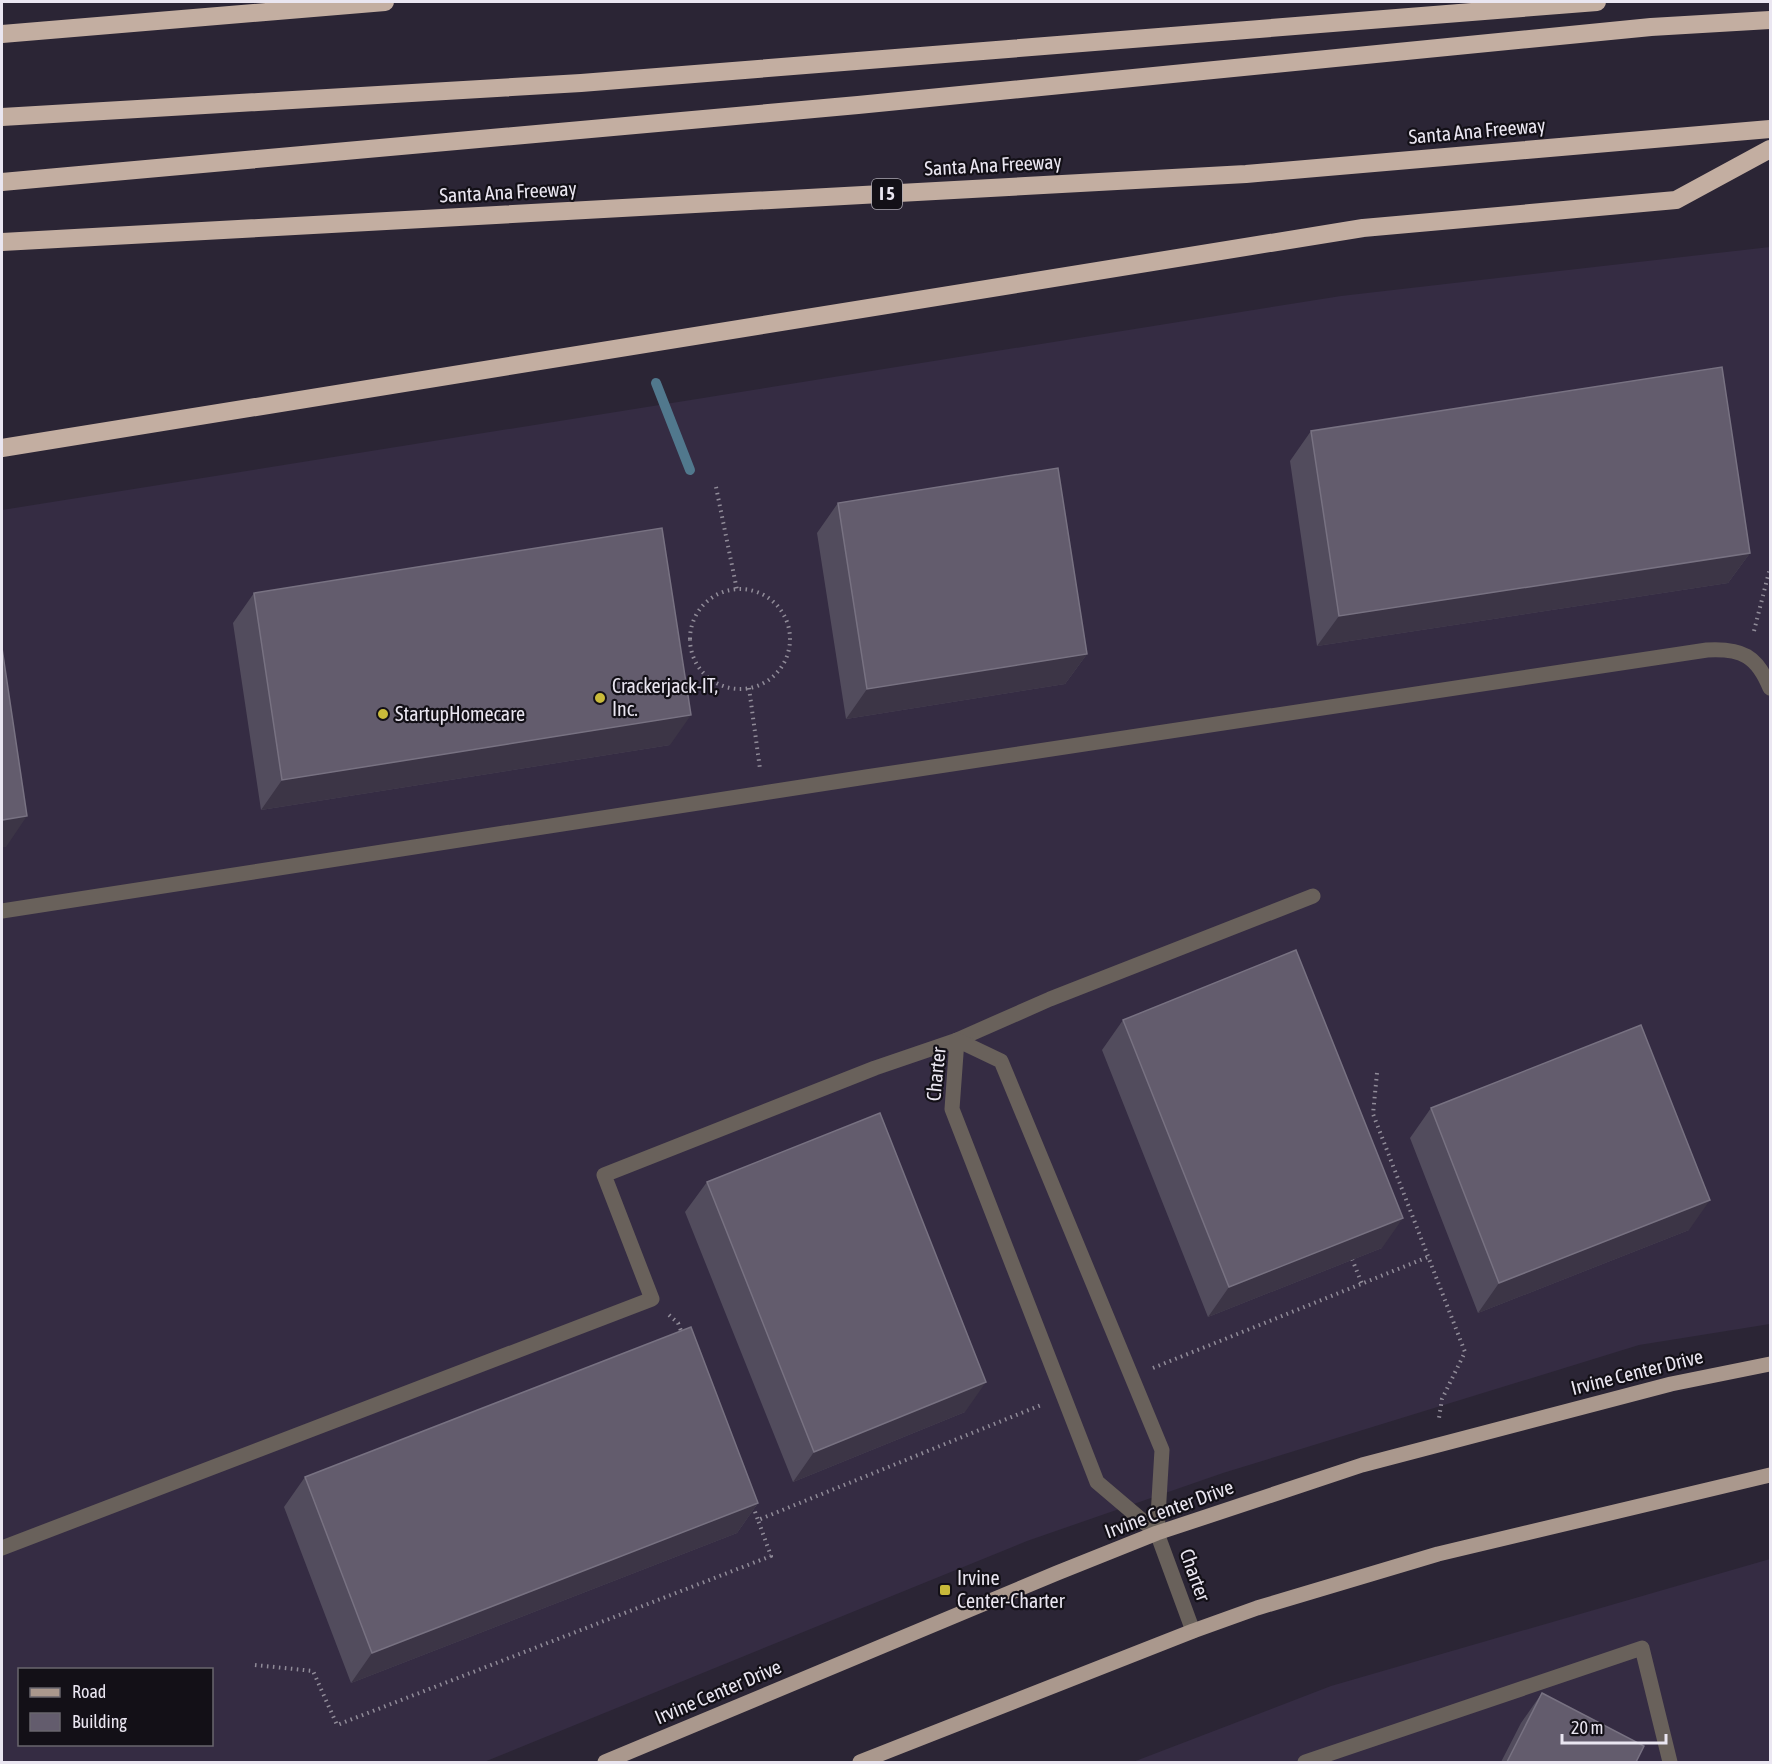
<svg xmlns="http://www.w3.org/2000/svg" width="1772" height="1764" font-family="'Asap Condensed',sans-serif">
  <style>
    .built { fill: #352c43; fill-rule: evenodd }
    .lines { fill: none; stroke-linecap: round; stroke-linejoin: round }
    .stream { stroke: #51788d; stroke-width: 10 }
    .path { stroke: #918c99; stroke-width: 4; stroke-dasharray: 1.5 4.5; stroke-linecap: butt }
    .service { stroke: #69615b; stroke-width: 15 }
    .minor { stroke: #69615b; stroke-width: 15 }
    .primary { stroke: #aa988d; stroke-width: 15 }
    .motorway { stroke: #c3aea1; stroke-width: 18 }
    .wall { fill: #524c5d }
    .shaded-wall { fill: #3c3546 }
    .building { fill: #635c6d; stroke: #787282; stroke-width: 1.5 }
    .poi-dot { fill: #c9ba3a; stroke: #131017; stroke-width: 2 }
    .labels { text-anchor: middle; stroke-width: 4.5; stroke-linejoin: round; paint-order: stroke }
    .shield { fill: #131017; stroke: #aaa6b0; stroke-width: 1.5 }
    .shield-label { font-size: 18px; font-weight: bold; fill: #eae6f1 }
    .street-label { font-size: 20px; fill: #eae6f1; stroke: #131017 }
    .poi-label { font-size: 20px; fill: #eae6f1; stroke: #131017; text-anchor: start }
  </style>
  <rect width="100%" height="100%" fill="#2b2535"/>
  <path class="built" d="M1770,247v1077l-131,21 -416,128 -196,68 -543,221h-482v-1252l1339,-214zM20,1670h192v74h-192z
    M1770,1559v203h-637l198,-76z"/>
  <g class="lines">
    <path class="stream" d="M656,383l34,87"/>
    <path class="path" d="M716,487l21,103
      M690 639a50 50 0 1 1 100 0a50 50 0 1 1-100 0Z
      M1754,631l16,-63
      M749,688l11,81
      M1377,1073l-4,41 92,238 -23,47 -3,19
      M1352,1259l10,25
      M669,1315l9,8 5,13
      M1153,1368l275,-111
      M753,1506l5,14
      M255,1665l58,6 24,54 434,-169 -13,-36 283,-115"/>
    <path class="service" d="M2,911l864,-134 841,-127c35,-2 50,6 63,38
      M2,1548l650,-249 -48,-124 271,-107 82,-28 93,-41 263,-103
      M1305,1762l337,-114 28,114"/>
    <path class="minor" d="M1157,1533l-60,-51 -145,-373 5,-69 44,21 161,389 -5,83 36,98"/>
    <path class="primary" d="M605,1762l452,-189 100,-40 205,-68 309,-81 99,-20
      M860,1762l333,-131 64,-23 181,-54 332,-79"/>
    <path class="motorway" d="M2,34l383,-32
      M2,117l579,-34 1016,-81
      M2,182l856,-77 793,-78 119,-7
      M2,242l1244,-68 524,-45
      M2,448l1361,-220 313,-28 94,-51"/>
  </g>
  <path class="wall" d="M1311,431l439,122 -22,30 -411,63 -27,-185z
    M838,503l249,151 -22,30 -219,35 -29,-186z
    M254,593l416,152 -409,65 -28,-187z
    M1123,1020l259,228 -174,69 -106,-267z
    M1431,1108l258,122 -211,83 -68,-175z
    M707,1182l258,230 -172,70 -108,-270z
    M305,1477l453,26 -21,30 -386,150 -67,-176z
    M1542,1693l94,69h-135l20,-39z"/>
  <path class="shaded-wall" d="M1750,553l-22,30 -411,63 22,-30z
    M1087,654l-22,30 -219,35 21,-30z
    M691,715l-21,30 -409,65 21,-30z
    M27,816l-21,31h-4v-27z
    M1710,1200l-21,30 -211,83 21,-30z
    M1403,1218l-21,30 -174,69 21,-30z
    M986,1382l-21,30 -172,70 21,-30z
    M758,1503l-21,30 -386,150 21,-30z"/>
  <path class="building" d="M1722,367l28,186 -411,63 -28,-185z
    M1058,468l29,186 -220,35 -29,-186z
    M662,528l29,187 -409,65 -28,-187z
    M2,648l25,168 -25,4z
    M1296,950l107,268 -174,69 -106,-267z
    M1641,1025l69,175 -211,83 -68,-175z
    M880,1113l106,269 -172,70 -107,-270z
    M691,1327l67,176 -386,150 -67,-176z
    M1542,1693l102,53 -8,16h-129z"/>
  <g class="poi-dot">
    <circle cx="600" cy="698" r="6"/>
    <circle cx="383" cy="714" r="6"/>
    <rect x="939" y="1584" width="12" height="12" rx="3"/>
  </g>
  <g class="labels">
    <rect class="shield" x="872" y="179" width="30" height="30" rx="4.5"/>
    <g class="shield-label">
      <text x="887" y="200">I 5</text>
    </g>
    <g class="street-label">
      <text transform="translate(1477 131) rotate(-5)" y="7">Santa Ana Freeway</text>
      <text transform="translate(993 165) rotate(-3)" y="7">Santa Ana Freeway</text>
      <text transform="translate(508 192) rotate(-3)" y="7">Santa Ana Freeway</text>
      <text transform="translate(936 1074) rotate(-84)" y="7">Charter</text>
      <text transform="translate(1637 1372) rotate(-14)" y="7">Irvine Center Drive</text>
      <text transform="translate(1169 1509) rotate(-20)" y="7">Irvine Center Drive</text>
      <text transform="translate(1195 1575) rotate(70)" y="7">Charter</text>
      <text transform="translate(718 1692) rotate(-23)" y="7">Irvine Center Drive</text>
    </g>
    <g class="poi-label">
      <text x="612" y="693">Crackerjack-IT,<tspan x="612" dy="23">Inc.</tspan></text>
      <text x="395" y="721">StartupHomecare</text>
      <text x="957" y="1585">Irvine<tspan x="957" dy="23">Center-Charter</tspan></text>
    </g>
  </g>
  <rect width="1772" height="1764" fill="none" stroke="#eae6f1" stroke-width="6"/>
  <rect x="18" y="1668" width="195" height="78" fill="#131017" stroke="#69666e" stroke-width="1.5"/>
  <rect x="30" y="1688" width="30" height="9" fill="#aa988d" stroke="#69666e" stroke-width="1.5"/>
  <text x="72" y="1698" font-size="18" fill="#eae6f1">Road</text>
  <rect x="30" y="1713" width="30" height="18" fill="#635c6d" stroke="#69666e" stroke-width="1.5"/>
  <text x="72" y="1728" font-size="18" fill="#eae6f1">Building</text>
  <path d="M1562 1734v9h104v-9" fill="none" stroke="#eae6f1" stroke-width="3"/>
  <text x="1571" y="1734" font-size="18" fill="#eae6f1" stroke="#131017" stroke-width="4.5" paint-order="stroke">20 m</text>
</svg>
